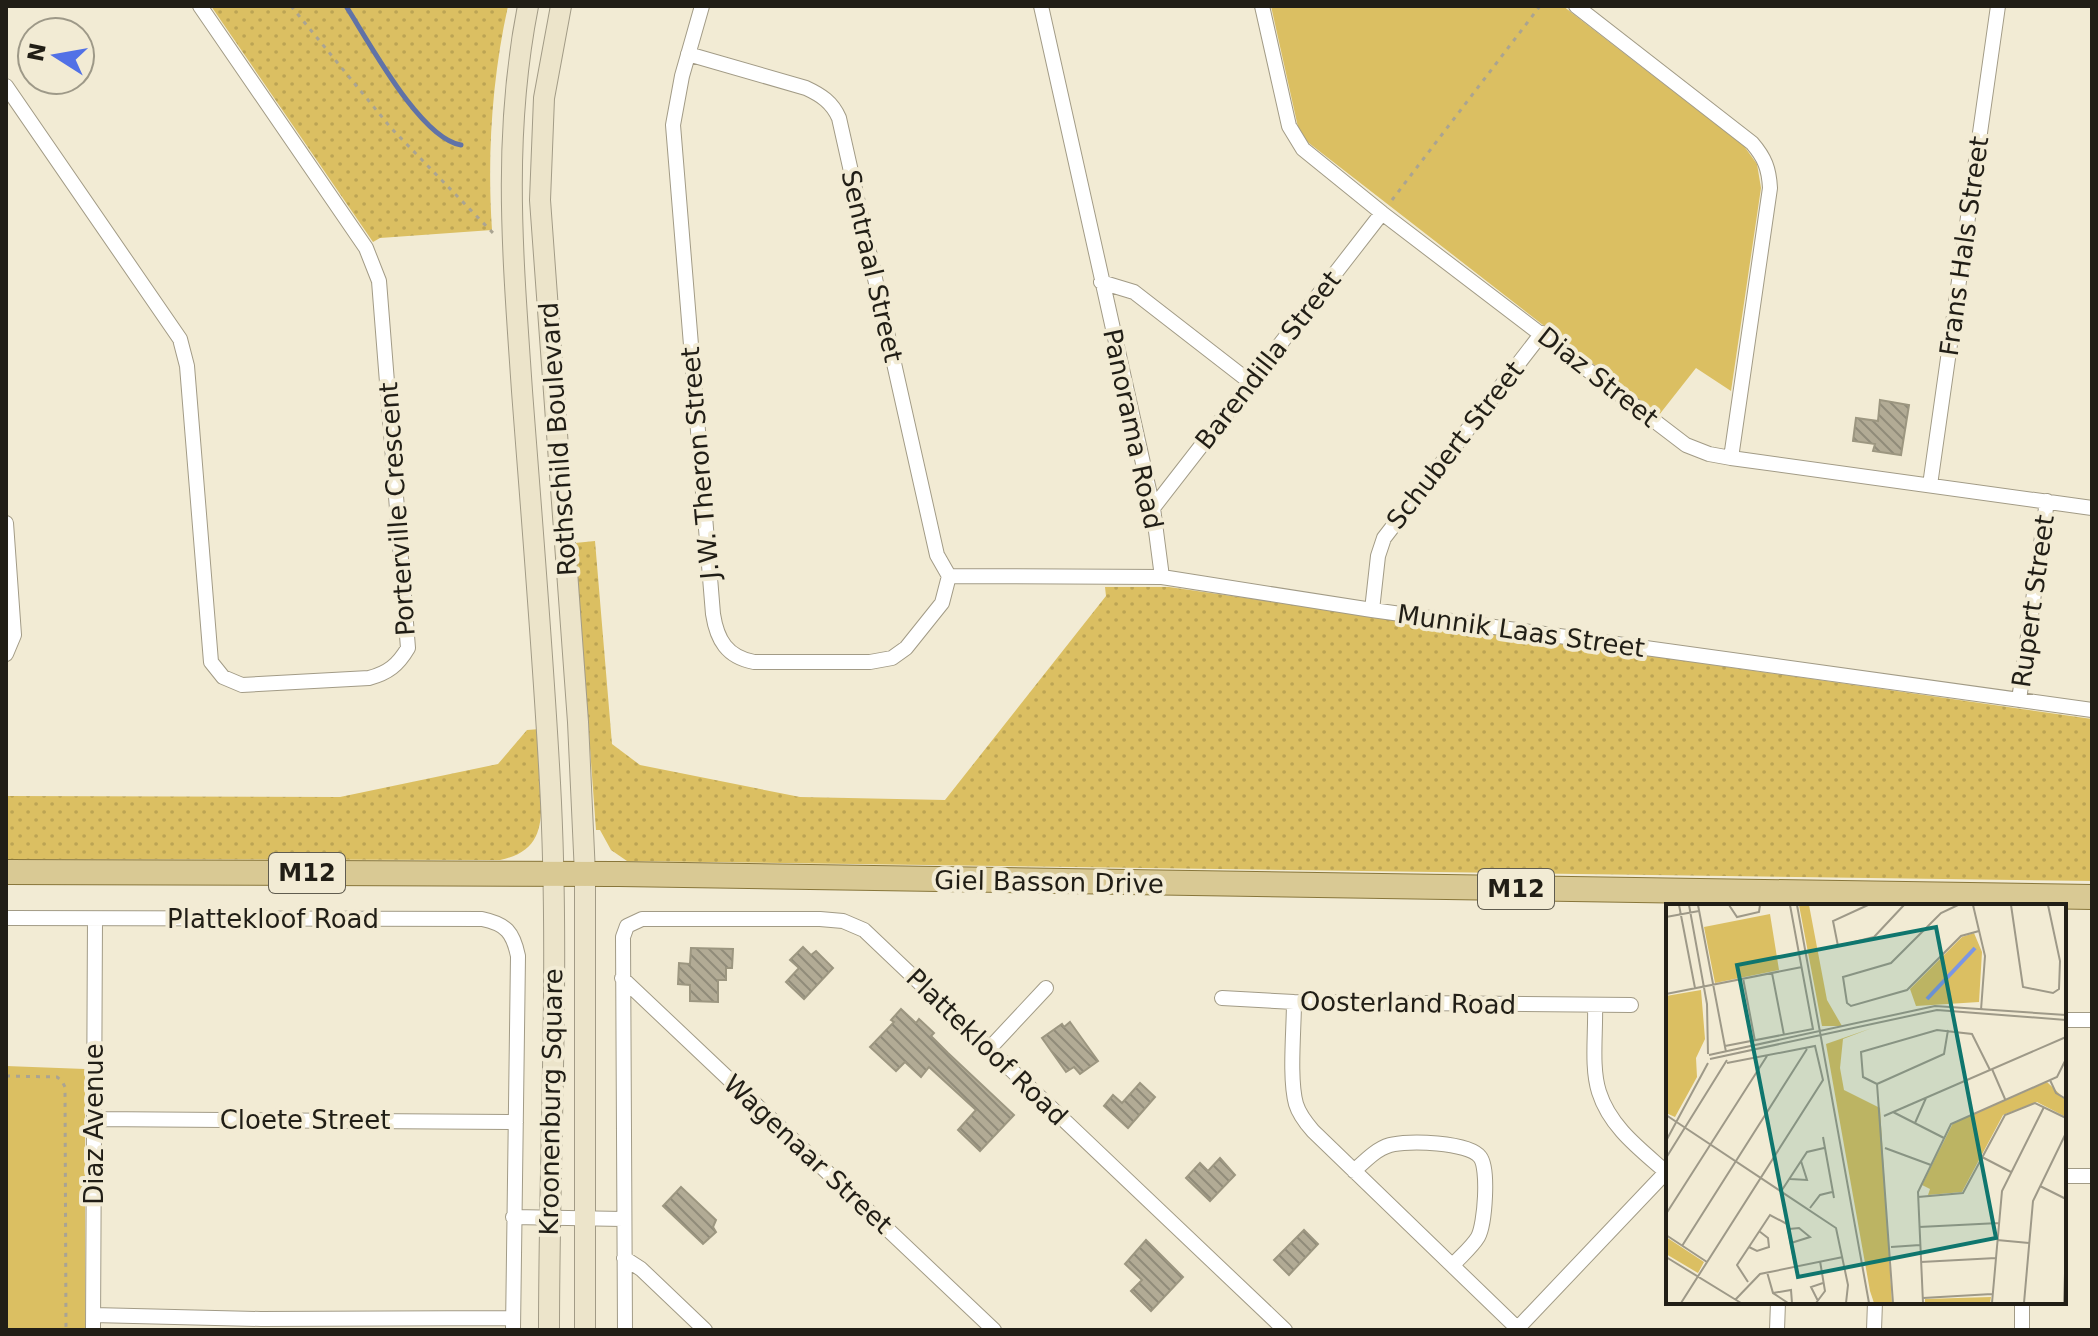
<svg xmlns="http://www.w3.org/2000/svg" width="2098" height="1336" font-family="'DejaVu Sans',sans-serif">
  <style>
    .grass { fill: url(#grass-dots) }
    .park { fill: #dbbf62 }
    .lines { fill: none; stroke-linecap: round; stroke-linejoin: round }
    .stream { stroke: #6072a7; stroke-width: 5 }
    .building { fill: url(#building-back-hatch); stroke: #9c9680; stroke-width: 2 }
    .street-casing { stroke: #a29b86; stroke-width: 16 }
    .secondary-casing { stroke: #a29b86; stroke-width: 22 }
    .primary-casing { stroke: #88763a; stroke-width: 26 }
    .path { stroke: #aaa492; stroke-width: 3; stroke-dasharray: 4 6; stroke-linecap: butt }
    .street { stroke: #fff; stroke-width: 14 }
    .secondary { stroke: #ece4ca; stroke-width: 20 }
    .primary { stroke: #d9c994; stroke-width: 24 }
    .labels { text-anchor: middle; stroke-width: 8; stroke-linejoin: round; paint-order: stroke }
    .shield { fill: #f2ebd4; stroke: #605c4f; stroke-width: 2 }
    .shield-label { font-size: 24px; font-weight: bold; fill: #211e16 }
    .street-label { font-size: 26px; fill: #211e16; stroke: #f2ebd4 }
    .inset-river { fill: none; stroke: #7b96e5; stroke-width: 4 }
    .inset-road { fill: none; stroke: #9e9988; stroke-width: 2 }
    .view { fill: #0f766e; fill-opacity: 0.15; stroke: #0f766e; stroke-width: 4 }
    .inset-edge { fill: none; stroke: #211e16; stroke-width: 4 }
  </style>
  <defs>
    <pattern id="grass-dots" width="8" height="8" patternUnits="userSpaceOnUse" patternTransform="scale(2)"><rect width="8" height="8" fill="#dbbf62"/><path d="M2 2h.1M6 6h.1" fill="none" stroke="#bca454" stroke-width="1.8" stroke-linecap="round"/></pattern>
    <pattern id="building-back-hatch" width="6" height="6" patternUnits="userSpaceOnUse" patternTransform="scale(2)"><rect width="6" height="6" fill="#b2ab95"/><path d="M-1 5l2 2M0 0l6 6M5-1l2 2" fill="none" stroke="#908b79"/></pattern>
  </defs>
  <rect width="100%" height="100%" fill="#f2ebd4"/>
  <path class="grass" d="M211,6h297c-16,72 -21,150 -16,224l-112,8 -7,4z
    M595,541l17,203 28,21 160,32 145,3 161,-204 -1,-9h64l923,132v162l-1465,-20 -16,-11 -11,-20h-4l-21,-287z
    M540,729c0,19 1,38 1,58 1,36 2,64 -41,73l-494,-1v-63l334,1 158,-33 29,-34z"/>
  <path class="park" d="M1271,6h292l181,140 13,18 4,24 -30,203 -35,-23 -37,47 -354,-275 -7,-13z
    M6,1066l79,3v261h-79z"/>
  <g class="lines">
    <path class="stream" d="M346,6c23,36 74,132 115,139"/>
  </g>
  <path class="building" d="M1880,400l29,5 -8,50 -28,-4 2,-7 -22,-3 3,-23 22,3z
    M803,947l8,8 5,-4 17,17 -29,31 -18,-17 13,-14 -9,-8z
    M691,948l42,1 -1,19h-6v12h-8v22l-28,-1v-16l-12,-1 1,-21 11,1z
    M901,1009l15,14 3,-4 15,14 -3,3 17,17 66,62 -34,36 -22,-21 18,-20 -47,-43 -8,10 -16,-15 -9,9 -26,-24 24,-25 -3,-2z
    M1070,1022l28,39 -18,13 -6,-7 -8,5 -24,-34 20,-14 2,3z
    M1140,1083l15,14 -27,31 -24,-22 9,-11 9,8z
    M1220,1158l15,17 -25,26 -24,-23 14,-15 8,8z
    M681,1187l35,33 -3,7 3,5 -13,12 -40,-38z
    M1304,1230l14,14 -29,31 -15,-15z
    M1146,1240l37,37 -32,34 -20,-20 11,-11 -17,-16z"/>
  <g class="lines">
    <g class="street-casing">
      <path id="street" d="M702,6l-20,70 -9,49 40,489c4,26 14,43 41,48h116l22,-4 14,-10 36,-45 7,-27
        M1041,6l112,502 9,69
        M1262,6l27,120 14,23 79,64 304,232 23,9 22,4 361,50
        M1576,6l176,137c13,15 17,26 18,45l-39,270
        M688,54l118,34c15,7 26,14 33,30l98,437 12,21
        M6,86l174,253 7,27 24,296 12,15 19,8 127,-7c19,-5 29,-13 39,-30l-29,-367 -13,-33 -166,-242
        M1101,282l33,10 116,90
        M1930,485l68,-479
        M1153,508l229,-295
        M6,523l8,112 -8,19
        M949,576l213,1 210,33 720,100
        M1372,610l6,-54 6,-18 158,-205
        M2019,700l28,-199
        M6,918l476,1c24,5 31,13 36,37l-5,374
        M622,978l372,352
        M1222,998l72,4 337,3
        M1294,1002c0,27 -5,77 2,102 3,10 10,19 17,27l204,197
        M1595,1006c1,27 -4,61 4,86 11,35 41,57 67,80
        M2064,1020h28
        M989,1049l57,-61
        M94,1119l422,3
        M1354,1171c11,-10 22,-22 36,-26 17,-5 79,-3 90,12 9,11 5,67 -2,80 -6,10 -17,19 -25,28
        M2064,1176h28
        M513,1217l110,2
        M624,1258l17,11 64,61
        M93,1315l168,4 252,-1
        M93,1330l2,-411
        M625,1330l-2,-393 4,-11 15,-7h178l23,2 21,9 421,400
        M1516,1330l152,-160
        M1777,1330l1,-28
        M1874,1330l1,-28
        M2022,1330v-28"/>
    </g>
    <g class="secondary-casing">
      <path id="secondary" d="M528,6c-26,132 -15,252 -6,385 10,131 21,262 28,392 10,182 -1,365 -1,547
        M561,6l-17,92 -4,102 38,522 7,152v456"/>
    </g>
    <g class="primary-casing">
      <path id="primary" d="M6,872l613,2 1473,23"/>
    </g>
    <path class="path" d="M291,6l100,122 102,105
      M1392,200l148,-194
      M6,1076l51,1 5,4 3,6 1,243"/>
    <use href="#street" class="street"/>
    <use href="#secondary" class="secondary"/>
    <use href="#primary" class="primary"/>
  </g>
  <g class="labels">
    <g class="shield">
      <rect x="269" y="853" width="76" height="40" rx="6"/>
      <rect x="1478" y="869" width="76" height="40" rx="6"/>
    </g>
    <g class="shield-label">
      <text x="307" y="881">M12</text>
      <text x="1516" y="897">M12</text>
    </g>
    <g class="street-label">
      <text transform="translate(1964 246) rotate(-82)" y="9">Frans Hals Street</text>
      <text transform="translate(872 266) rotate(77)" y="9">Sentraal Street</text>
      <text transform="translate(1268 360) rotate(-52)" y="9">Barendilla Street</text>
      <text transform="translate(1598 377) rotate(38)" y="9">Diaz Street</text>
      <text transform="translate(1133 429) rotate(78)" y="9">Panorama Road</text>
      <text transform="translate(558 439) rotate(-94)" y="9">Rothschild Boulevard</text>
      <text transform="translate(1455 445) rotate(-52)" y="9">Schubert Street</text>
      <text transform="translate(700 463) rotate(-95)" y="9">J.W. Theron Street</text>
      <text transform="translate(397 509) rotate(-94)" y="9">Porterville Crescent</text>
      <text transform="translate(2033 601) rotate(-82)" y="9">Rupert Street</text>
      <text transform="translate(1521 631) rotate(8)" y="9">Munnik Laas Street</text>
      <text transform="translate(1049 882) rotate(1)" y="9">Giel Basson Drive</text>
      <text x="273" y="928">Plattekloof Road</text>
      <text transform="translate(1408 1003) rotate(1)" y="9">Oosterland Road</text>
      <text transform="translate(987 1047) rotate(44)" y="9">Plattekloof Road</text>
      <text transform="translate(551 1102) rotate(-89)" y="9">Kroonenburg Square</text>
      <text x="305" y="1129">Cloete Street</text>
      <text transform="translate(94 1124) rotate(-90)" y="9">Diaz Avenue</text>
      <text transform="translate(808 1154) rotate(43)" y="9">Wagenaar Street</text>
    </g>
  </g>
  <g transform="translate(1666 904)">
    <rect width="400" height="400" fill="#f2ebd4"/>
    <path d="M133,1h10l18,95 15,26h-20zM308,29l8,19 -3,50 -63,4 -6,-17 52,-52zM206,124l-29,11 -3,29 4,22 36,18 12,195h-18l-4,-12 -44,-247zM325,393l-1,6h-65v-4z" fill="#dbbf62"/>
    <path d="M104,10l9,56 -64,13 -11,-56zM35,86l4,49 -9,19 1,19 -22,40 -9,-4v-117zM381,178l19,18v17l-29,-15 -34,13 -41,77 -34,3 2,-6 -8,-4 31,-62zM0,333l38,25 -6,11 -32,-19z" fill="#dbbf62"/>
    <path class="inset-river" d="M261,95l48,-51"/>
    <path class="inset-road" d="M13,1l16,83M23,1l18,99 1,50M32,1l28,147M63,1l8,12 22,-5 1,-7M131,1l72,398M202,1l-35,16 5,25 36,-9 30,-32M292,1l-17,8 -50,50 -48,14 4,26 4,3 56,-16 54,-54 18,-5M307,1l12,51 -4,54M345,1l12,82 30,6 6,-4 1,-28 -12,-56M0,13l33,-6M106,69l12,62M77,74l12,63M0,90l136,-27M59,142l88,-17 -23,-124M43,151l226,-49 131,9M44,155l227,-49 129,10M326,165l13,30M384,176l6,13 10,6M211,180l16,219M211,180l-14,-7 -2,-25 76,-22 35,4 18,36M211,180l67,-30 4,-24M227,208l51,26M0,211l170,113 12,57 -2,18M218,212l182,-79M249,219l11,-25M157,233l11,61M0,237l42,-78M219,244l46,17M316,253l29,15M0,254l61,-98M124,275l17,1 -6,-19M374,282l26,13M116,286l25,-38 17,-4M252,293l45,-4 42,-78 30,-12 31,15M144,304l10,-13 12,-3M0,310l101,-158M253,323l80,-4M123,325l10,-1 11,9 -19,6M0,331l41,27M331,336l32,3M16,342l125,-197M83,343l8,4 12,-4 -1,-9 -9,-7M225,343l29,-2M0,353l75,46M255,358l75,-4M101,368l6,21 15,10M82,378l-11,-17 33,-50 17,9 8,41M107,389l18,-3 1,13M257,394l69,-4M69,396l25,-26 83,-17M152,397l-7,-14 12,-4M15,399l142,-223 -8,-34 -88,17M150,399l9,-12 -5,-30M257,399l-5,-111 33,-68 106,-47 9,-18M326,399l10,-112 42,-84M358,399l9,-102 33,-68M398,399l2,-59"/>
    <path class="view" d="M270,23l60,311 -198,39 -61,-312z"/>
    <rect width="400" height="400" class="inset-edge"/>
  </g>
  <rect width="2098" height="1336" fill="none" stroke="#211e16" stroke-width="16"/>
  <g transform="translate(56 56) rotate(281)"><circle r="38" fill="#f2ebd4" stroke="#9e9988" stroke-width="2"/>
  <path d="M0-6L14 30L0 20L-14 30Z" fill="#5271e6"/>
  <text y="-12" font-size="22" font-weight="bold" text-anchor="middle" fill="#211e16">N</text>
  </g>
</svg>
